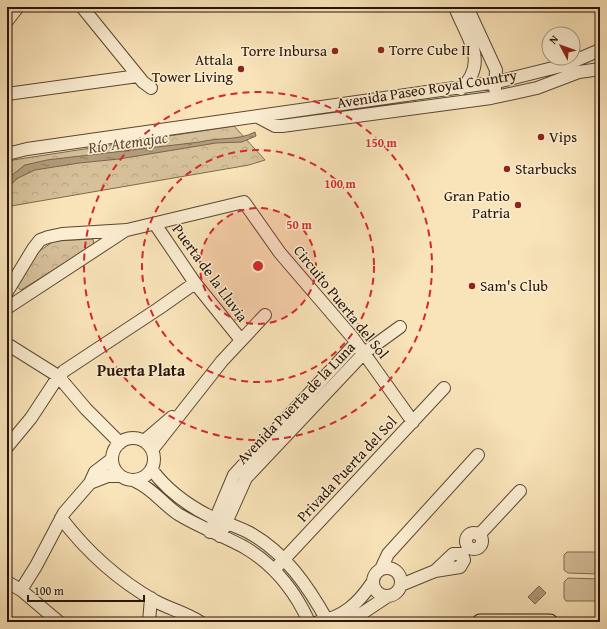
<svg xmlns="http://www.w3.org/2000/svg" width="607" height="629" font-family="'Gentium Book Plus',serif">
  <style>
    .grass { fill: #d5c09a; stroke: #7e6a50 }
    .forest { fill: url(#forest-crowns); stroke: #7e6a50 }
    .water { fill: url(#water-ripples); stroke: #7a654c }
    .lines { fill: none; stroke-linecap: round; stroke-linejoin: round }
    .minor-casing { stroke: #5c4732; stroke-width: 14 }
    .major-casing { stroke: #271305; stroke-width: 17 }
    .minor { stroke: #fbedd1; stroke-width: 12 }
    .major { stroke: #f9e3b8; stroke-width: 15 }
    .ring { fill: none; stroke: #d62828; stroke-width: 2; stroke-dasharray: 7 5 }
    .poi-dot { fill: #8f2418; stroke: #fbedd1; stroke-width: 1.5 }
    .labels { text-anchor: middle; stroke-width: 3; stroke-linejoin: round; paint-order: stroke }
    .poi-label { font-size: 15px; fill: #271305; stroke: #fbedd1; text-anchor: start }
    .street-label { font-size: 15px; fill: #271305; stroke: #fbedd1 }
    .water-label { font-size: 16px; font-style: italic; fill: #5f4a34; stroke: #fbedd1 }
    .neighbourhood-label { font-size: 16px; font-weight: bold; fill: #271305; stroke: #fbedd1 }
    .centre { fill: #d62828; stroke: #fbedd1; stroke-width: 2 }
    .ring-label { font-size: 12px; text-anchor: middle; font-weight: bold; fill: #d62828; stroke: #fbedd1; stroke-width: 3; stroke-linejoin: round; paint-order: stroke }
  </style>
  <defs>
    <pattern id="forest-crowns" width="20" height="18" patternUnits="userSpaceOnUse"><rect width="20" height="18" fill="#d5c09a"/><path d="M2 6a3 3 0 1 1 6 0M12 15a3 3 0 1 1 6 0" fill="none" stroke="#b7a483"/></pattern>
    <pattern id="water-ripples" width="26" height="14" patternUnits="userSpaceOnUse"><rect width="26" height="14" fill="#b29c7b"/><path d="M2 4q2-2 4 0t4 0M15 11q2-2 4 0t4 0" fill="none" stroke="#917e63"/></pattern>
  </defs>
  <rect width="100%" height="100%" fill="#f9e3b8"/>
  <filter id="stains"><feTurbulence type="fractalNoise" baseFrequency=".005" numOctaves="4"/><feColorMatrix values="0 0 0 0 .2 0 0 0 0 .09 0 0 0 0 .02 0 0 0 .5 -.17"/></filter>
  <radialGradient id="worn" r=".72"><stop offset=".6" stop-color="#630" stop-opacity="0"/><stop offset="1" stop-color="#630" stop-opacity=".3"/></radialGradient>
  <path class="grass" d="M567,552h33v22l-32,-1 -4,-3v-15z
    M568,578l32,1v22h-34l-2,-3v-16z"/>
  <path class="forest" d="M234,126l31,34 -16,5 -238,41 -4,6v-46l6,-6z
    M93,239l1,6 -73,45 -4,-3 21,-35 16,-11z"/>
  <path class="water" d="M255,132l1,4 -14,6 -26,1 -97,16 -40,4 -44,7 -17,8 -11,10v-9l18,-14 22,-5 153,-18c19,-5 38,-1 55,-10z
    M539,586l7,7 -11,11 -7,-7z"/>
  <g class="lines">
    <g class="minor-casing">
      <path id="minor" d="M82,7l61,75 8,6
        M455,7c11,30 35,54 6,82
        M467,7l29,63 -1,19
        M7,21l11,-14
        M7,94l131,-18
        M258,117l17,9h7l209,-28 46,-10 42,-16 21,-3
        M7,154l20,-5 470,-67 68,-17 35,-15
        M155,224l40,59 46,57
        M7,292l26,-43 7,-9 8,-3 14,-3 65,-4 117,-28 36,51 73,85 60,84
        M7,308l119,-78
        M7,344l51,32 28,33 34,34
        M112 459a21 21 0 1 1 42 0a21 21 0 1 1-42 0Z
        M144,441l28,-24
        M7,447l24,-29 23,-35 10,-12 94,-62 37,-26
        M152,450l70,-89 43,-46
        M152,470c15,20 37,36 59,47 12,5 25,9 37,15 37,20 60,54 80,90
        M135,481c17,7 28,23 43,33 21,13 44,21 66,33 29,17 51,44 65,75
        M90,483l18,-7h11
        M61,518c26,34 57,62 94,83 15,8 31,12 45,21
        M210,532l24,-57 122,-132
        M466 541a8 8 0 1 1 16 0a8 8 0 1 1-16 0Z
        M479,535l41,-44
        M220,536l26,-58 118,-125 36,-26
        M373 582a14 14 0 1 1 28 0a14 14 0 1 1-28 0Z
        M381,569l7,-15 90,-99
        M274,570l170,-182
        M435,571l18,-17h9
        M7,582l14,8 38,32
        M401,585l34,-14 25,-4 4,-7 -2,-6
        M21,590l15,-24 28,-53 26,-30 5,-11 17,-13
        M149,622l2,-24
        M318,622c25,-5 40,-18 54,-39
        M349,622l39,-26"/>
    </g>
    <g class="major-casing">
      <path id="major" d="M480,622h70"/>
    </g>
    <use href="#minor" class="minor"/>
    <use href="#major" class="major"/>
  </g>
  <circle cx="258" cy="266" r="58" fill="#d62828" fill-opacity=".12"/>
  <g class="ring">
    <circle cx="258" cy="266" r="58"/>
    <circle cx="258" cy="266" r="116"/>
    <circle cx="258" cy="266" r="174"/>
  </g>
  <g class="poi-dot">
    <circle cx="381" cy="50" r="4"/>
    <circle cx="335" cy="51" r="4"/>
    <circle cx="241" cy="69" r="4"/>
    <circle cx="541" cy="137" r="4"/>
    <circle cx="507" cy="169" r="4"/>
    <circle cx="518" cy="205" r="4"/>
    <circle cx="472" cy="286" r="4"/>
  </g>
  <g class="labels">
    <g class="poi-label">
      <text x="389" y="55">Torre Cube II</text>
      <text x="327" y="56" text-anchor="end">Torre Inbursa</text>
      <text x="233" y="65" text-anchor="end">Attala<tspan x="233" dy="17">Tower Living</tspan></text>
      <text x="549" y="142">Vips</text>
      <text x="515" y="174">Starbucks</text>
      <text x="510" y="201" text-anchor="end">Gran Patio<tspan x="510" dy="17">Patria</tspan></text>
      <text x="480" y="291">Sam's Club</text>
    </g>
    <g class="street-label">
      <text transform="translate(427 89) rotate(-9)" y="5">Avenida Paseo Royal Country</text>
      <text transform="translate(210 273) rotate(54)" y="5">Puerta de la Lluvia</text>
      <text transform="translate(341 302) rotate(51)" y="5">Circuito Puerta del Sol</text>
      <text transform="translate(296 403) rotate(-46)" y="5">Avenida Puerta de la Luna</text>
      <text transform="translate(347 469) rotate(-47)" y="5">Privada Puerta del Sol</text>
    </g>
    <g class="water-label">
      <text transform="translate(128 142) rotate(-8)" y="6">Río Atemajac</text>
    </g>
    <g class="neighbourhood-label">
      <text x="141" y="376">Puerta Plata</text>
    </g>
  </g>
  <circle cx="258" cy="266" r="6" class="centre"/>
  <g class="ring-label">
    <text x="381" y="147">150 m</text>
    <text x="340" y="188">100 m</text>
    <text x="299" y="229">50 m</text>
  </g>
  <rect width="607" height="629" fill="none" stroke="#f9e3b8" stroke-width="24"/>
  <rect x="8" y="8" width="591" height="613" fill="none" stroke="#271305" stroke-width="2"/>
  <rect x="12" y="12" width="583" height="605" fill="none" stroke="#271305"/>
  <g transform="translate(561 46) rotate(311)"><circle r="19" fill="#fbedd1" stroke="#a6967f"/>
  <path d="M0-3L7 15L0 10L-7 15Z" fill="#8f2418"/>
  <text y="-6" font-size="11" font-weight="bold" text-anchor="middle" fill="#271305">N</text>
  </g>
  <path d="M28 595v6h116v-6" fill="none" stroke="#271305" stroke-width="2"/>
  <text x="34" y="595" font-size="12" fill="#271305" stroke="#fbedd1" stroke-width="3" paint-order="stroke">100 m</text>
  <rect width="100%" height="100%" filter="url(#stains)"/>
  <rect width="100%" height="100%" fill="url(#worn)"/>
</svg>
